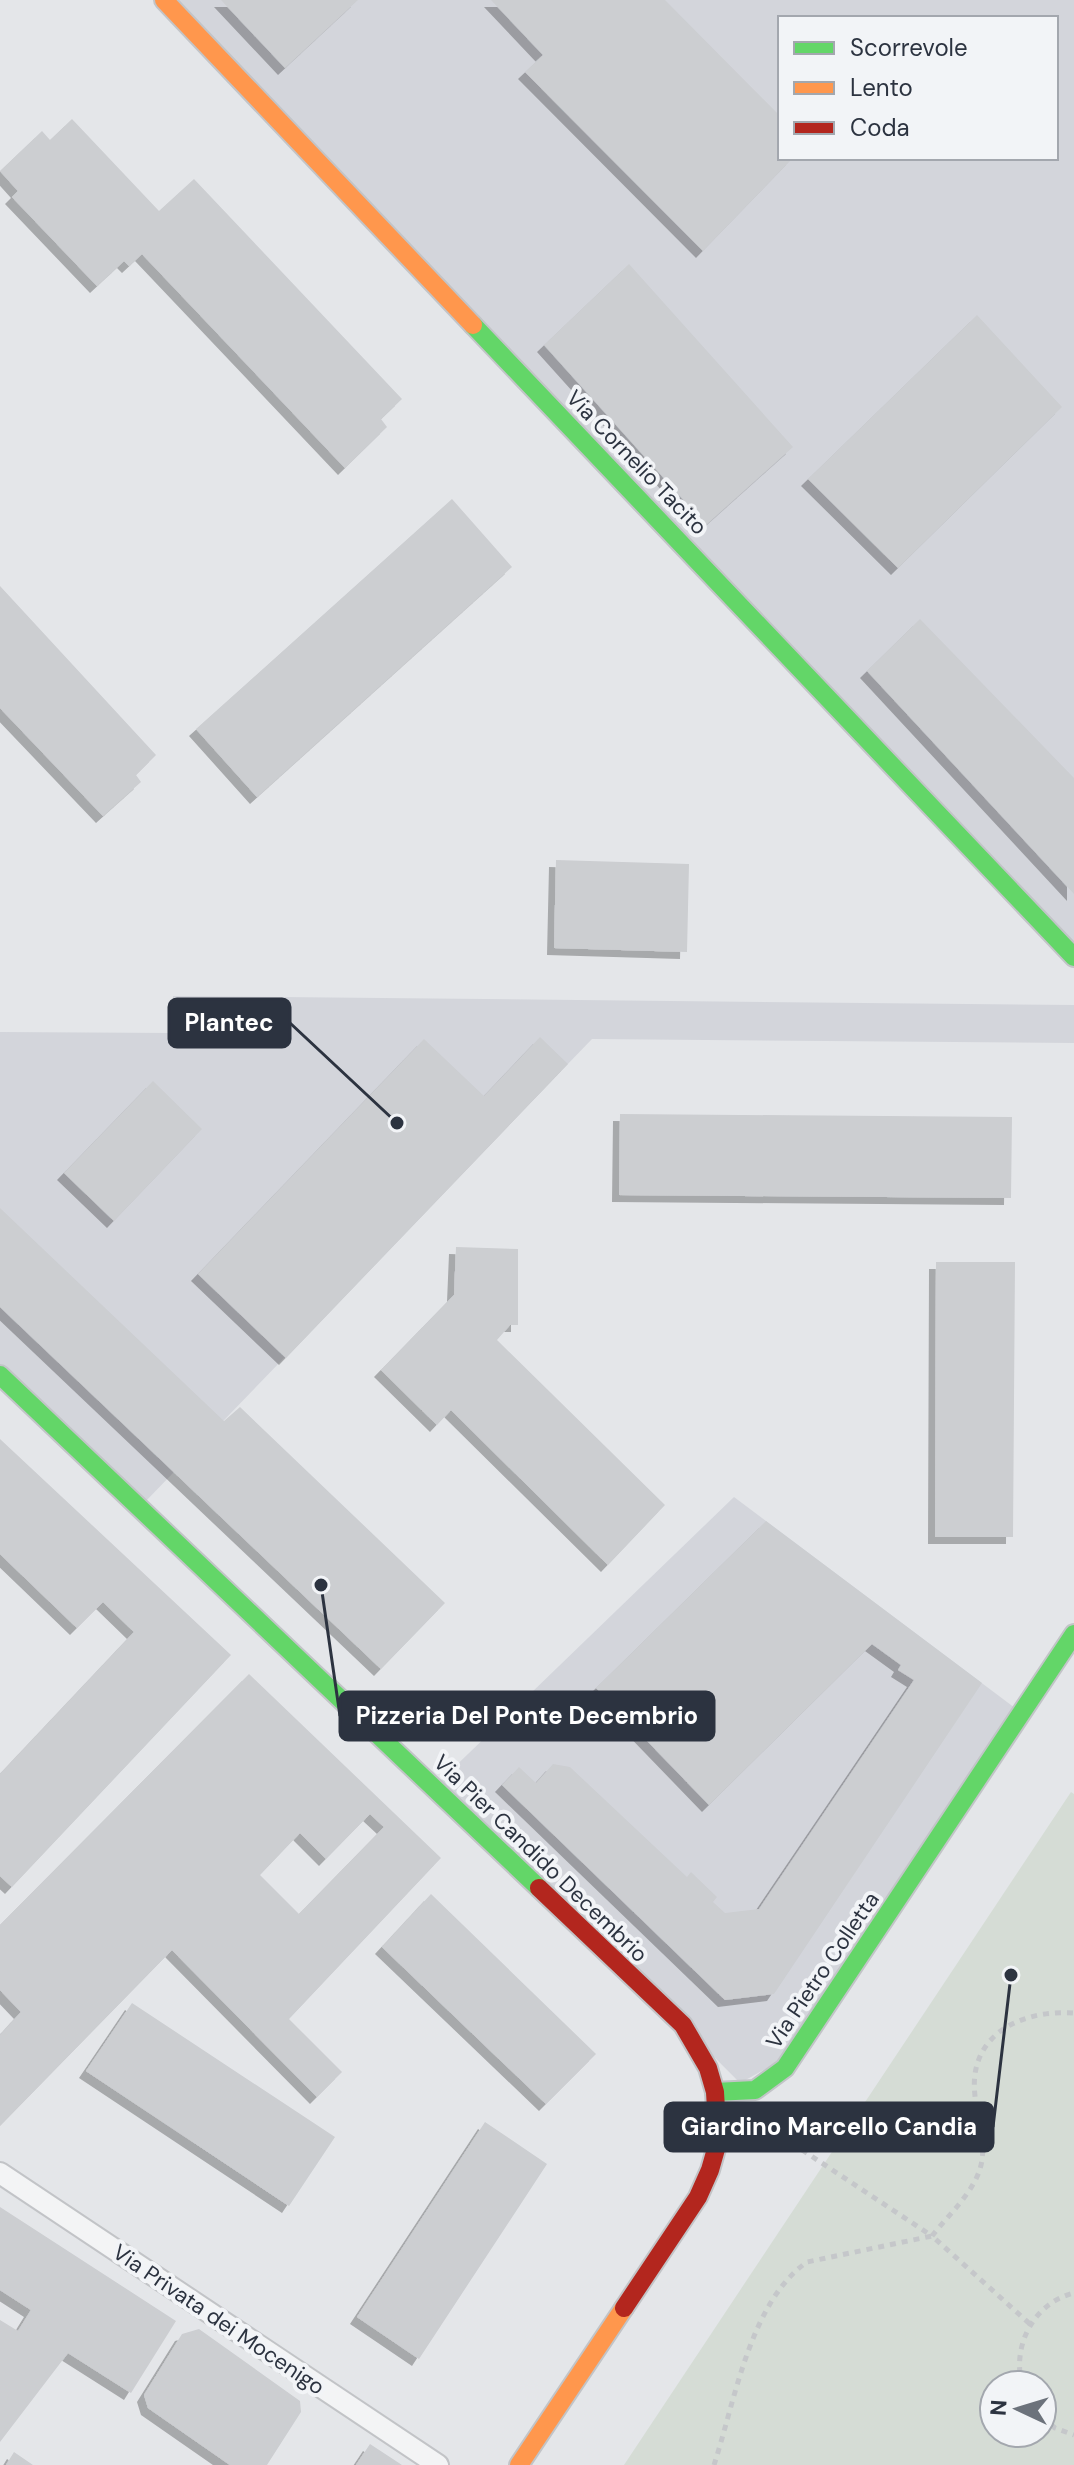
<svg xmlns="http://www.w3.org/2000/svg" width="1074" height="2465" font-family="'DM Sans',sans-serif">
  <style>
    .built { fill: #d3d5db; fill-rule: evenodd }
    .green { fill: #d5dcd5; fill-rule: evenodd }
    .building { fill: #ccced1; fill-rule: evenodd; filter: url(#shadow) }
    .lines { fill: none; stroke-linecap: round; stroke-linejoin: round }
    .lane-casing { stroke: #c2c4c7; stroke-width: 24 }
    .fast-casing { stroke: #c2c4c7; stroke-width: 22 }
    .slow-casing { stroke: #c2c4c7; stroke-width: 22 }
    .jam-casing { stroke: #c2c4c7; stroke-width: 22 }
    .path { stroke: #c5c7ca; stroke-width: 5; stroke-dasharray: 6 6; stroke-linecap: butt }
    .lane { stroke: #f3f4f5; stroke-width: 20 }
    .fast { stroke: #63d668; stroke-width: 18 }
    .slow { stroke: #ff974d; stroke-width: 18 }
    .jam { stroke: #b3261e; stroke-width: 18 }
    .labels { text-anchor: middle; stroke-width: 8; stroke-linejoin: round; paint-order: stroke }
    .street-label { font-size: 22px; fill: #2c3340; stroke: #f2f4f7 }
    .leader { fill: none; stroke: #2c3340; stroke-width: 3 }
    .callout-dot { fill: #2c3340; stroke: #f2f4f7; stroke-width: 3 }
    .callout { fill: #2c3340; stroke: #2c3340; stroke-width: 3 }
    .callout-label { font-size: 24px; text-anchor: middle; font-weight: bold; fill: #fff }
  </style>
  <defs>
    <filter id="shadow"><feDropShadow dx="-7" dy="7" stdDeviation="0" flood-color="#0004"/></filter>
  </defs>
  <rect width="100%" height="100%" fill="#e4e6e9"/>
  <path class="built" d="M171,0h903v946zM780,18h276v140h-276z
    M173,996l901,9v38l-482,-4 -447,463 -145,-138v-332l172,1z
    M734,1497l281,211 -235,353 -40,22 -300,-302z"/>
  <path class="green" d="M1071,1792l3,2v671h-450zM994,2385h48v48h-48z"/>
  <path class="building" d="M221,0h137l-73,68z
    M491,0h174l115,116v42h13l-90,93 -178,-179 18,-17z
    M72,119l87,92 35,-32 208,220 -21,20 6,8 -42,41 -203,-214 -13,12 -5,-5 -27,25 -85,-89 6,-6 -18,-20 42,-40 8,9z
    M629,264l164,183 -87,78 -162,-180z
    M977,315l85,92 -164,161 -90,-89z
    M452,499l60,68 -255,230 -61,-68z
    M0,586l156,169 -20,20 5,7 -38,34 -103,-108z
    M920,619l154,159v116l-207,-223z
    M556,860l133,4 -2,88 -133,-4z
    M540,1037l28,27 -282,294 -88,-84 226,-235 60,57z
    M153,1081l49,48 -88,92 -50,-48z
    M620,1114l392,3 -1,81 -392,-3z
    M0,1208l224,213 16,-14 205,196 -64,66 -381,-362z
    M456,1247l62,2v76h-8l-13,15 168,165 -57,60 -157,-155 -14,15 -56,-55 73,-75z
    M936,1262h79l-2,275h-78z
    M0,1439l231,216 -219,232 -12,-11v-102l134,-142 -31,-30 -26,26 -77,-74z
    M766,1521l216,162 -208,311 -49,6 -223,-215 17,-18 17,16 17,-19 17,3 117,110 4,-5 26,25 -4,5 12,11 34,-4 155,-229 -16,-10 3,-5 -29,-21 -163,161 -113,-117z
    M249,1674l192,184 -152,161 53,53 -25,25 -145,-147 -172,176v-91l21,-23 -21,-22v-65zM370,1814l14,13 -85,87 -39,-39 40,-42 26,26z
    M431,1894l165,160 -50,50 -164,-157z
    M132,2003l203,134 -46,69 -203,-135z
    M485,2122l62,42 -128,195 -62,-42z
    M0,2207l176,114 -45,72 -63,-40 -68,89v-122l18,11 13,-21 -31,-20z
    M199,2329l101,72 1,11 -34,53h-37l-82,-57 -4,-13 38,-61z
    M370,2444l32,21h-46z
    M14,2452l19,13h-27z"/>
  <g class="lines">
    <g class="lane-casing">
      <path id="lane" d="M0,2173l438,292"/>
    </g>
    <g class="fast-casing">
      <path id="fast" d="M473,325l601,632
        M0,1375l539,513
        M715,2092l40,-2 30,-22 289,-434"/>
    </g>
    <g class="slow-casing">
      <path id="slow" d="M164,0l309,325
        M519,2465l105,-157"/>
    </g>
    <g class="jam-casing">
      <path id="jam" d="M539,1888l144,137 25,43 7,24 3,50 -8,28 -12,27 -74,111"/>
    </g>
    <path class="path" d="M772,2130l160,106c17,-22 46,-47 50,-76 4,-28 -11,-57 -7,-86 7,-48 57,-64 99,-61
      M1022,2385c-10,-39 11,-82 52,-92
      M1042,2417l13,11 19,7
      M714,2465c21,-64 36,-163 93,-203l125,-26 98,88"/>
    <use href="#lane" class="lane"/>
    <use href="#fast" class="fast"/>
    <use href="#slow" class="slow"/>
    <use href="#jam" class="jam"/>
  </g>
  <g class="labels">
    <g class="street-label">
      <text transform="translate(637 462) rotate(46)" y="8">Via Cornelio Tacito</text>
      <text transform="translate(541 1858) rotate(44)" y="8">Via Pier Candido Decembrio</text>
      <text transform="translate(822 1970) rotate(-56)" y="8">Via Pietro Colletta</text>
      <text transform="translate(219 2319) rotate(34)" y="8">Via Privata dei Mocenigo</text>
    </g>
  </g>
  <path class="leader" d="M397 1123L290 1023M321 1585L340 1716M1011 1975L993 2127"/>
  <g class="callout-dot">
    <circle cx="397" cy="1123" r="8"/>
    <circle cx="321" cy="1585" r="8"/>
    <circle cx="1011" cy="1975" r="8"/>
  </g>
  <g class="callout">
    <rect x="169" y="999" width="121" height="48" rx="8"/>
    <rect x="340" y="1692" width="374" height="48" rx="8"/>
    <rect x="665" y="2103" width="328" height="48" rx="8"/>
  </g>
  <g class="callout-label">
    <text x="229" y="1031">Plantec</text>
    <text x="527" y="1724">Pizzeria Del Ponte Decembrio</text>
    <text x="829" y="2135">Giardino Marcello Candia</text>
  </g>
  <rect x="778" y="16" width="280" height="144" fill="#f2f4f7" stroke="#a3a7ae" stroke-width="2"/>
  <rect x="794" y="42" width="40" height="12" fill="#63d668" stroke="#a3a7ae" stroke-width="2"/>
  <text x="850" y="56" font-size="24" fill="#2c3340">Scorrevole</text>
  <rect x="794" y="82" width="40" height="12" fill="#ff974d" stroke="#a3a7ae" stroke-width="2"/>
  <text x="850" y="96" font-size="24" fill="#2c3340">Lento</text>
  <rect x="794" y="122" width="40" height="12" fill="#b3261e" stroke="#a3a7ae" stroke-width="2"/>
  <text x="850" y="136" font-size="24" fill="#2c3340">Coda</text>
  <g transform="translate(1018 2409) rotate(274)"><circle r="38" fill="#f2f4f7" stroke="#a3a7ae" stroke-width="2"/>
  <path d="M0-6L14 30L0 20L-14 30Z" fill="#6c727b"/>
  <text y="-12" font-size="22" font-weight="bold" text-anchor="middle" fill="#2c3340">N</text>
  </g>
</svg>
